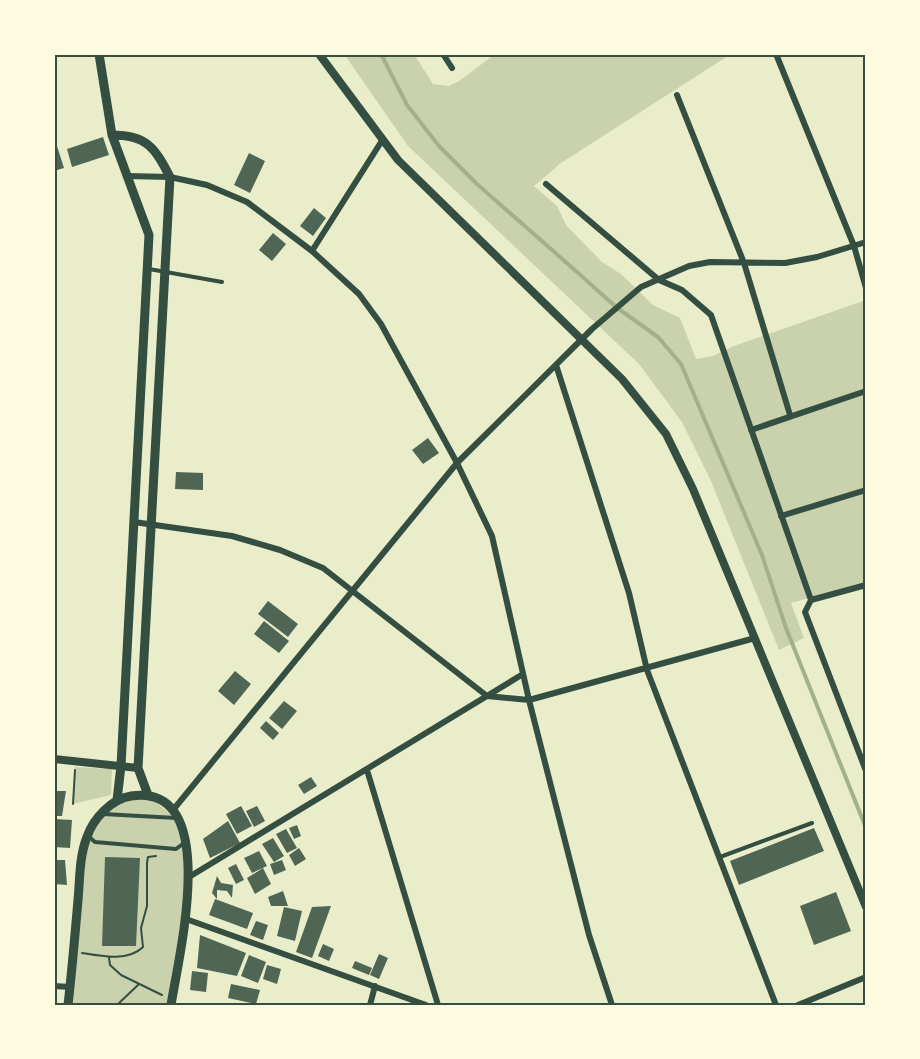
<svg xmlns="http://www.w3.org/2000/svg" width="920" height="1059" font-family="'DejaVu Sans',sans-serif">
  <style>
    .green { fill: #cad2ad }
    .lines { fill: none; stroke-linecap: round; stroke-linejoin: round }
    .stream { stroke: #a3b18a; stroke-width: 4 }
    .building { fill: #4f6655 }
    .path { stroke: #344e41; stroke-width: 2 }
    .service { stroke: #344e41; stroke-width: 4 }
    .minor { stroke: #344e41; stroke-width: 6 }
    .tertiary { stroke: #344e41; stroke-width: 8 }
    .secondary { stroke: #344e41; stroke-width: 9 }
    .neatline { fill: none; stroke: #344e41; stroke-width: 2 }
  </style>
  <rect width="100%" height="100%" fill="#e9edc9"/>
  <path class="green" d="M344,54h70l19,30 16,2 10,-5 36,-27h236l-170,109 -27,23 23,20 9,19 36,37 19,12 32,31 27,13 16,41 17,-3 21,-10 132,-46v282l-75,21 13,35 -25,12 -68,-169 -29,-59 -43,-58 -231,-218z
    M75,767l37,2 -1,26 -38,9z
    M148,796l27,21 -71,-4 14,-12z
    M102,815l74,5c21,59 2,124 -6,185h-100l14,-155z"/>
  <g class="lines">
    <path class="stream" d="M381,54l26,51 32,41 38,38 100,88 39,35 42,30 23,27 81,191 24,73 80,200"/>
  </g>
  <path class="building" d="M103,137l6,18 -37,12 -5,-18z
    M57,146l7,22 -10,3v-24z
    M249,153l16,8 -15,32 -16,-8z
    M314,208l12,10 -13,18 -13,-10z
    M273,233l13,11 -14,17 -13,-11z
    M428,438l11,15 -16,11 -11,-14z
    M176,472l27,1v17l-28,-1z
    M268,601l30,23 -10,13 -30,-23z
    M264,621l25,20 -10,12 -25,-19z
    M235,671l16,13 -17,21 -16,-14z
    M284,701l13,10 -15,18 -13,-11z
    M266,721l13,12 -6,7 -13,-12z
    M311,777l6,9 -13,8 -6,-9z
    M54,791h12l-4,25h-8z
    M241,806l11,20 -15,8 -11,-20z
    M257,806l8,15 -11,6 -8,-16z
    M54,819l18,1 -2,28 -16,-1z
    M228,821l12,22 -30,15 -7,-19z
    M297,825l4,11 -7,3 -5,-11z
    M814,828l10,23 -85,34 -9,-24z
    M286,829l11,19 -10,5 -11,-19z
    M273,838l11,18 -10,6 -12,-18z
    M299,848l7,11 -11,7 -6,-11z
    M259,851l8,15 -15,7 -8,-15z
    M105,857l35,1 -4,88h-34z
    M55,860h10l2,25 -13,-1z
    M282,860l4,10 -12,5 -4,-11z
    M236,864l8,16 -8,4 -8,-16z
    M263,868l8,16 -16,10 -8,-16z
    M217,876l4,7 12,2 -1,13 -5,-7 -10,-1v9l-5,-6z
    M283,891l5,15h-17l-3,-9z
    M836,892l15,39 -37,14 -14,-39z
    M215,899l38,14 -6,16 -38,-14z
    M331,906l-19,52 -16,-6 16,-45z
    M284,907l18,4 -7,30 -18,-5z
    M256,921l12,4 -5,15 -13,-5z
    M200,935l46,18 -9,23 -40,-8z
    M323,944l11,5 -5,12 -11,-5z
    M379,954l9,4 -9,21 -9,-4z
    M249,955l17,7 -8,21 -17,-7z
    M355,961l17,7 -3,7 -17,-7z
    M267,965l14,4 -4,15 -14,-5z
    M192,971l16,2 -2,19 -16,-2z
    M231,984l29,6 -4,14 -28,-6z"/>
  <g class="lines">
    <path class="path" d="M73,804l2,-34
      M82,953c18,3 46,9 61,-6l-2,-19 6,-22v-43l1,-6 8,-1
      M109,958l1,7 11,10 41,20
      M117,1005l22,-21"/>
    <path class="service" d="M149,269l73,13
      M103,814l73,4
      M88,836l7,6 81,7 8,-6
      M720,857l92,-34"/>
    <path class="minor" d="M443,54l9,14
      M776,54l78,192 12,42
      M677,95l67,168 46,152
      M127,176l43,1 37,8 40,17 65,49 47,43 22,30 76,139 35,73 37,164 60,235 23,70
      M546,184l113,96 23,10 29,25 100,285
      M312,251l71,-112
      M556,365l73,228 18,77 129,335
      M751,430l115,-39
      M781,516l85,-26
      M134,522l98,14 48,14 43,18 164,128 42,4 226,-62
      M866,585l-55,15 -6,12 61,159
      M367,770l71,235
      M173,810l284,-347 135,-134 49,-42 48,-21 21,-4 75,1 32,-6 49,-15
      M189,877l334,-203
      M186,919l240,86
      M54,986l16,1
      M370,1005l5,-19
      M798,1005l68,-28"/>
    <path class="tertiary" d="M319,54l79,106 224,219 44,55 27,55 173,418
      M54,759l84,9"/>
    <path class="secondary" d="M99,54l13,81 37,100 -28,531 -4,34
      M112,135c35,0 43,13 58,42l-32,591 10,27
      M68,1005c4,-35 7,-70 10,-105 2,-20 1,-43 9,-63 6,-18 24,-38 44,-41 92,-14 47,163 40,209"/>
  </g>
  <rect width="920" height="1059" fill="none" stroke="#fefae0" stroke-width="111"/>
  <rect x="56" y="56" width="808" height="948" class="neatline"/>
</svg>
